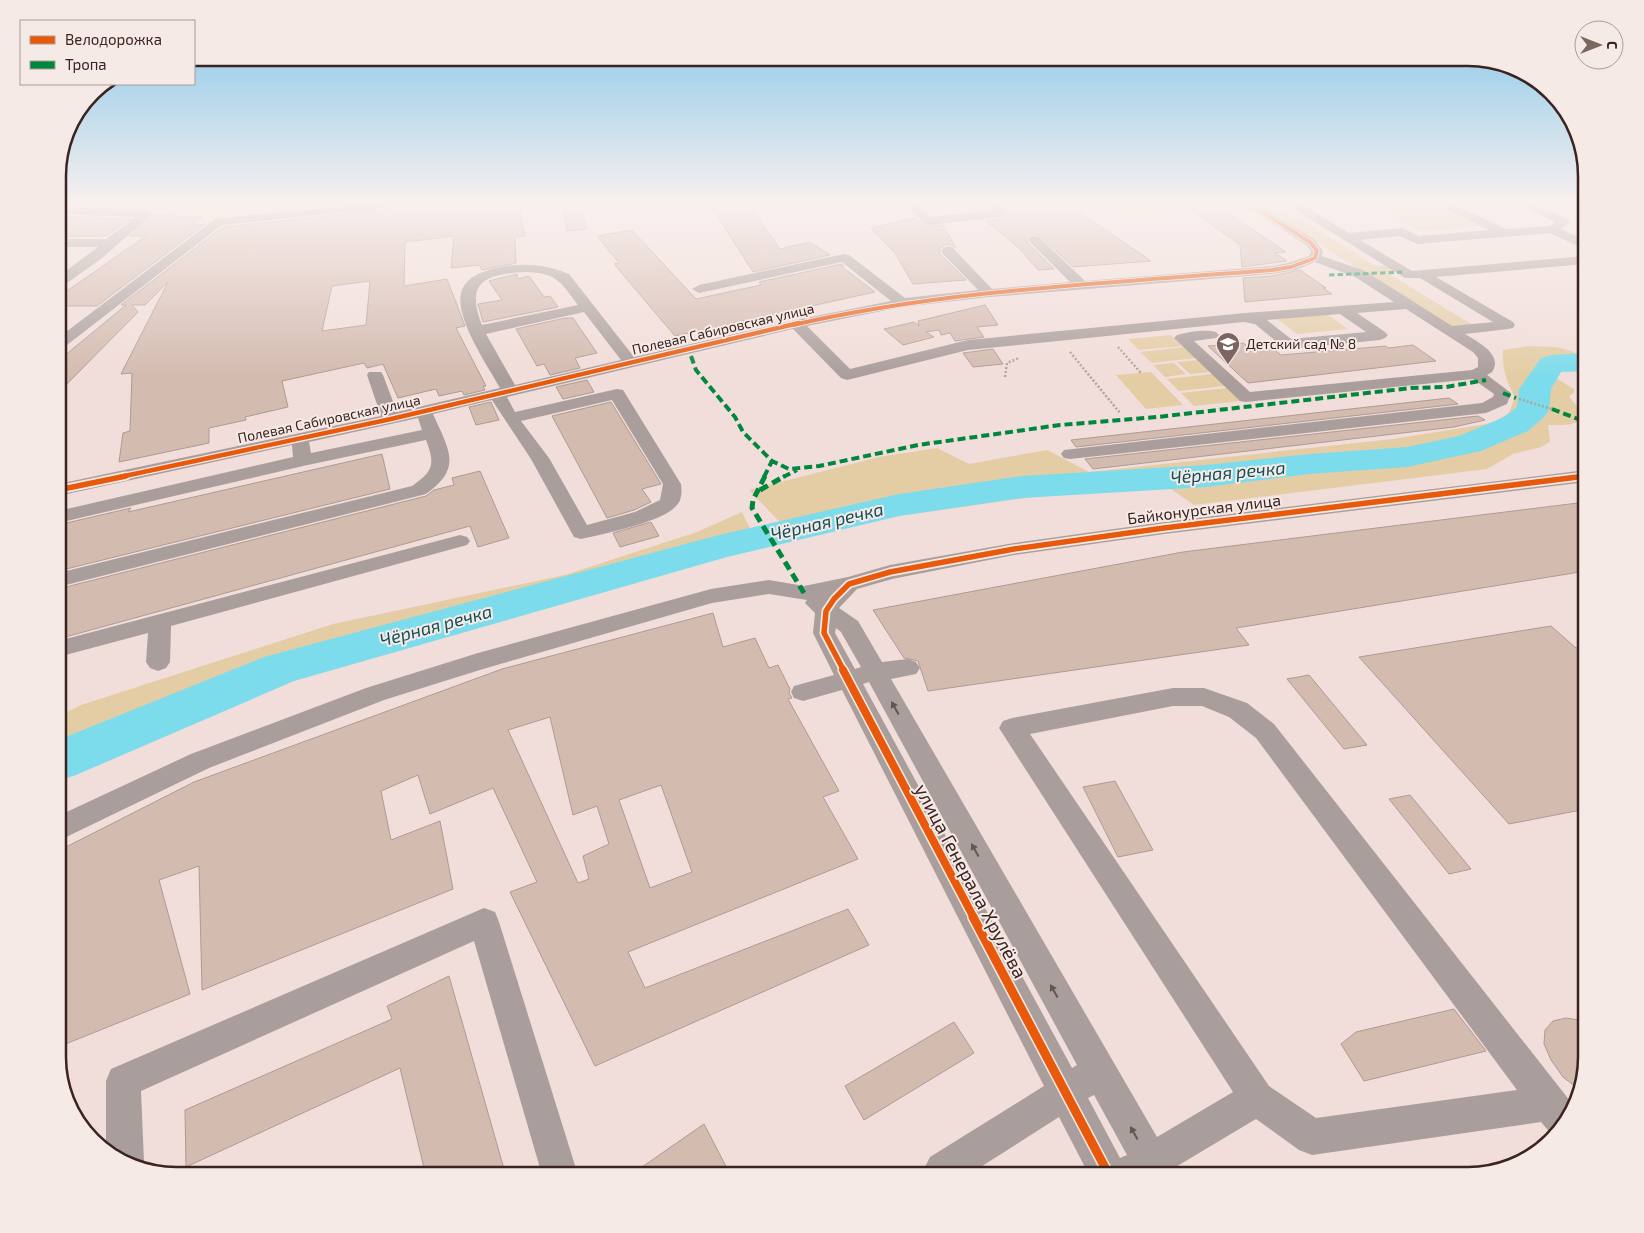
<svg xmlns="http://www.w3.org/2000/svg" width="1644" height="1233" font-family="'Exo 2',sans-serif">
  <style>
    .green { fill: #e4cda5 }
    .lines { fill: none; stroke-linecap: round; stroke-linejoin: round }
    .river { fill: #7ddceb; fill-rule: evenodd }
    .building { fill: #d4bbb0; stroke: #ad9b94; fill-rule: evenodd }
    .path-far1 { stroke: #afa29f; stroke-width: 2; stroke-dasharray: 1 1; stroke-linecap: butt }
    .path { stroke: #afa29f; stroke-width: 2.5; stroke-dasharray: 2 2; stroke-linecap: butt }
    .minor { fill: #aa9e9c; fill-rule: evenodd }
    .quiet-far2 { stroke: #00873e; stroke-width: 3; stroke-dasharray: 5.5 3; stroke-linecap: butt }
    .quiet-far1 { stroke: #00873e; stroke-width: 4; stroke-dasharray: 8 4; stroke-linecap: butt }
    .quiet { stroke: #00873e; stroke-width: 5; stroke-dasharray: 9 5; stroke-linecap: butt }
    .cycleway-far4-casing { stroke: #f6eae7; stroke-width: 5.5 }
    .cycleway-far3-casing { stroke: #f6eae7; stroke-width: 7 }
    .cycleway-far2-casing { stroke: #f6eae7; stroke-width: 9 }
    .cycleway-far1-casing { stroke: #f6eae7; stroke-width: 11 }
    .cycleway-casing { stroke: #f6eae7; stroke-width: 12 }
    .cycleway-far4 { stroke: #e8590c; stroke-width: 4 }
    .cycleway-far3 { stroke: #e8590c; stroke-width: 4.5 }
    .cycleway-far2 { stroke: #e8590c; stroke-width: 5.5 }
    .cycleway-far1 { stroke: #e8590c; stroke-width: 8 }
    .cycleway { stroke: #e8590c; stroke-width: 9 }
    .oneway { fill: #675552 }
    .labels { text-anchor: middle; stroke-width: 4; stroke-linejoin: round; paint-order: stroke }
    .far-street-label { font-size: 14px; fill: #3b2420; stroke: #f6eae7 }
    .far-poi-label { font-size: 14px; fill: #3b2420; stroke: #f6eae7; text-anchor: start }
    .street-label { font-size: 16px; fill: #3b2420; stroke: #f6eae7 }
    .water-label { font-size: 18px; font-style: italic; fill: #125059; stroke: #f6eae7 }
    .near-street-label { font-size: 19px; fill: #3b2420; stroke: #f6eae7 }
    .rim { fill: none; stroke: #3b2420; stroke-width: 2.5 }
  </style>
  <rect width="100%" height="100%" fill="#f1ddd9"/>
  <path class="green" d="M88,205h234l-104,10z
    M1116,205h53l3,5 -4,3 -37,2z
    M1259,205h26l2,1 -6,1 95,59 15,-1 9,6 -14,1 90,55 -16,2 -17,-5z
    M1391,205h46l42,21 -59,5 -45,-25z
    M1327,314l21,15 -51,5 -20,-15z
    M1171,335l11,11 -43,4 -11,-11z
    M1529,346c22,1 41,-1 57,15l-3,5 -27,1 1,12 17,10v4l-5,3 15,20c-7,11 -25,9 -36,9l2,17 -9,5 -28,7 -26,15 -293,36 -32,-22 -136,15 -121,17 -111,22 -45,-47 130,-33 58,-9 32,16 78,-14 42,22 304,-33 100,-16 16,-10 6,-16c-9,-16 -13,-29 -12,-47z
    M1184,347l12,11 -44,5 -12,-11z
    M1198,360l12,12 -20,2 -13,-12z
    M1174,363l12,11 -21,3 -12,-12z
    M1151,372l32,33 -37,4 -30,-34z
    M1212,374l13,12 -46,5 -12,-12z
    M1227,388l14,13 -47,5 -13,-13z
    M742,512l11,23 -472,128 -223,91v-38l23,-11 252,-81 232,-49 132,-43z"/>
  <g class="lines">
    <path class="river" d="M1586,353v18l-25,1 -10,17 -2,21 -5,7 -16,14 -47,20 -74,16 -97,7 -104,13 -184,11 -123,18 -172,41 -433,124 -218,94 -18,6v-41l206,-83 455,-122 180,-41 123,-18 184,-11 104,-11 97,-7 52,-11 45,-19 13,-10 2,-18 22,-31 11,-3z"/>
  </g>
  <path class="building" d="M407,205h112l6,31 -10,1 1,26 -34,7 -3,-5 -28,3 3,-32 -49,6 -1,44 43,-7 18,47 -9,2 30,58h-3l2,4 -21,5 -2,-4 -23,5 -3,-7 -38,9 -15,-34 -16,4 -3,-5 -82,18 6,26 -43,10 1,3 -37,8v15l-90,19 4,-29 7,-2 2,-58 -11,1 47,-92 -23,23h-13l6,7 -80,81v-32l68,-56h-5l102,-78 162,-17 7,-4zM370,281l-4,44 -44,6 10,-45z
    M748,205l32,44 30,-7 20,13 -77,17 -41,-64z
    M1002,205h67l82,56 -78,6 -34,-32 -9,-1 -4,4 2,5 26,26 -16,1 -19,-22 -33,-27 16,-2 7,-4v-3z
    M1184,205h32l70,47 -11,1 12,8 -45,6 -2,-22z
    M581,209l5,20 -19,2 -4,-20z
    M155,214h23l-4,3h28l-12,9 15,-2 -108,82h-39v-9l88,-61h-16z
    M58,216l73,3 -25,17 -48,1z
    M915,218l9,8 19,-1 13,23 -4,-3 -6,-1 -7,5 1,5 26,26 -53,4 -18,-31 -24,-25z
    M632,230l64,69 65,-14 -2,-3 83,-18 2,2h-3l34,26 -200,44 -61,-72 5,-1 -22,-27z
    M1300,270l26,18h-3l9,6 -87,8 -2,-24 29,-2z
    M517,274l1,5 11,-3 15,21 6,-1 8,11 -75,15 -5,-18 24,-4 -13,-19z
    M985,305l13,20 -21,2 7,10 -29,4 -5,-8 -9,2 -2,-5 -13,2 8,5 -31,8 -19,-16 30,-7 5,4 -1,-5z
    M565,318h8l24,35 -22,5 5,10 -30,7 -6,-11 -7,2 -21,-37z
    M1243,343l3,2 20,-2 15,12 105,-9 2,2 25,-3 23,16 -188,22 -40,-37z
    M993,349l10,15 -30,3 -10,-14z
    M587,380l7,12 -31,7 -7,-12z
    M1449,398l9,6 -382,43 -5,-7z
    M491,402l8,18 -23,5 -7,-18z
    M611,402l50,82 -19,5 9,13 -17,8 -27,8 -55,-102z
    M1478,416l7,4 -31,7 -361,42 -8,-10z
    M382,454l8,35 -332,82v-30l4,-17 69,-16 -3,4z
    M480,471l29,67 -31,9 -8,-21 -412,113v-50l368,-93 8,-6 20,-5 -2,-7z
    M1586,502v69l-350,57 13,17 -321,46 -10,-30 -14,-3 -31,-48 310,-58z
    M651,522l8,14 -39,11 -7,-14z
    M713,613l10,34 32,-9 14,30 9,-3 12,24 -1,4 3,5 -4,1 51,92 -16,6 35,62 -230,93 17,36 203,-79 21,36 -274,121 -85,-174 27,-10 -44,-94 -63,26 -12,-39 -37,16 10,49 49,-19 13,68 -251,101 -3,-124 -40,14 31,114 -132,53v-196l136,-69 308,-113zM550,717l23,98 24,-9 12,38 -26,12 6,23 -11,4 -70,-153zM661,785l31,87 -42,16 -31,-88z
    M1551,626l25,22 10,-2v163l-77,15 -150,-167z
    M1309,675l58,70 -23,4 -57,-70z
    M1115,781l38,69 -35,7 -35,-70z
    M1410,795l61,74 -22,5 -60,-75z
    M449,976l57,200h-80l-26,-108 -214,99 -1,-57 207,-91 -5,-13z
    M1454,1009l32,42 -122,30 -23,-37 15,-12z
    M1566,1018l20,3v36l-5,34 -18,-14 -12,-17 -7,-16 1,-14 8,-9z
    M954,1022l20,31 -110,67 -19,-34z
    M704,1124l27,52h-102z"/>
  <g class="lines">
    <path class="path-far1" d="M167,205h2"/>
    <path class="path" d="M1118,347l23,26
      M1070,352l50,61
      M1005,377l2,-14 12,-5
      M1519,399l33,10"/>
    <path class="minor" d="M354,205h37l-6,3 -163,17 -159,123 -5,2v-12l157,-119z
      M906,205h12l13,12 61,-6 -5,-6h13l8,8 -6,4 -74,8 -4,-1z
      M1245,205h14l55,34 9,12 -1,5 43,15 87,55 41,-4 -73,-44h-15l-114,-71 -2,-2h14l46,28 53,-5 17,8 70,-6 -47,-23 -2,-2h15l51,24 43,-3 6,-4 -35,-17h15l33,14 2,3 -9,7 25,12v9l-36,-17 -133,11 -17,-8 -40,4 52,31 174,-15v8l-150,13 77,45 2,3 -2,3 -5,1 -43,5c12,7 39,21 27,38l-5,3 24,18 -4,11 -21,9 -416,46 -6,-1 -3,-4 3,-4 418,-47 11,-6 1,-3 -21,-15 -227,23 -6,-1 -66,-63 3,-3c11,-3 28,-6 39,-3l3,3 -3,3 -22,3 56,51 222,-22 6,-3v-9l-5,-6 -67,-43 -49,4 28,19 3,3 -3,3 -5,2 -92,9 -5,-2 -28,-23 -11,-2 -276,28 -121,30 -6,-2 -48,-49 -286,68 8,15 102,-23 6,1 58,94c1,8 1,16 -5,22 -13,16 -73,28 -95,33l-7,-2 -43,-78 -39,-59 -59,14c16,36 30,54 -7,80l-368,93v-14l354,-87c22,-15 23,-22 14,-46l-123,26 -245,57v-12l235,-54 -1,-12 -234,51v-12l323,-68 -14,-41 2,-3h12l2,3 14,37 103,-24c-12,-22 -45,-69 -39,-95 4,-16 22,-22 36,-25 24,-6 49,-4 72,6l65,83 162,-37 95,-19 -49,-39 -143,31 -7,-4 7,-4 145,-31 5,1 56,43 73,-8 -36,-37 -1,-3 6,-4 5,1 40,42 78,-7 -40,-40 -2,-3 2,-3h8l47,45 187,-15 16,-3 21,-7 2,-5 -5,-6zM1315,262l40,15 39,25 -149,11 -277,27 -118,29 -43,-43 95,-19 87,-10 283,-23 24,-4zM525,272c32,1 35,9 53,33l-96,20c-17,-43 3,-51 43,-53zM584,312l37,48 -106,25 -29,-51zM1340,314l26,18 -75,7 -24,-19zM612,400l51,84 -3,16 -25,12 -48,13 -38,-67 -28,-37zM418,418l4,12 -111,23 -2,-11z
      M58,207l89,3 6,4 -51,44 -39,28 -5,1v-10l40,-30h-40v-8h48l30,-22 -78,-3z
      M1586,470v12l-422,52 -150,21 -122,24 -35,10 -18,19 19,13 24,41 26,-3 8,3 4,6 -4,6 -25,5 266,458 76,-45 -234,-364 4,-7 9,-3 161,-30h31l43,15 27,21 300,382 -12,23 -9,7 -12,-14 -229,33 -13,-5 -43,-31 -82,49 2,7h-87l-30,-58 -91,58h-47l9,-18 114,-71 -202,-396 -39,11 -9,-3 -3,-6 3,-6 40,-11 -21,-42 2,-20 -10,-10 2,-3 -38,-6 -57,9 -229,66 -99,31 -175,68 -151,73v-25l133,-62 175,-66 112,-35 233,-64 58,-9 35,6 44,-9 42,-12 124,-22 150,-21zM836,628l5,4 20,35 -6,2 -20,-36zM869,682l208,383 -5,3 -209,-384zM1173,706h29l27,11 27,21 261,352 -201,28 -47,-32 -239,-352zM1094,1095l33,60 -7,3 -32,-60z
      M460,535l7,2 3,4 -3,4 -296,81 -1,36 -4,6 -8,3 -8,-3 -4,-6 2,-29 -90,24v-16z
      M484,908l11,4 4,10 79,253h-36l-68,-234 -333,150 3,71 -4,8 -34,-18v-71l5,-12z"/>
    <path class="quiet-far2" d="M1329,275l76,-3"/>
    <path class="quiet-far1" d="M691,356l5,14 39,47 8,15 29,29 17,8 30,-3 99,-21 142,-20 97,-8 254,-29 35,-1 40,-7
      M1503,393l13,5
      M1552,409l34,13
      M764,477l8,-16
      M783,477l14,-7"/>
    <path class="quiet" d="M765,476l-12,24 -1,8 52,85
      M760,490l25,-14"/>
    <g class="cycleway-far4-casing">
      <path id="cycleway-far4" d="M793,325c157,-36 319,-42 479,-55l19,-3 24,-9 2,-7 -7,-9 -59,-37"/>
    </g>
    <g class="cycleway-far3-casing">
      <path id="cycleway-far3" d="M120,477l271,-58 408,-96
        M1579,477l7,-1"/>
    </g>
    <g class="cycleway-far2-casing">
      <path id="cycleway-far2" d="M58,490l68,-14
        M844,671l-20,-38 2,-22 8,-12 15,-15 41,-12 124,-23 150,-21 422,-52"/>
    </g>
    <g class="cycleway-far1-casing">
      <path id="cycleway-far1" d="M843,670l131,248"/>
    </g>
    <g class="cycleway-casing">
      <path id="cycleway" d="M973,917l136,258"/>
    </g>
    <use href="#cycleway-far4" class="cycleway-far4"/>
    <use href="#cycleway-far3" class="cycleway-far3"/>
    <use href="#cycleway-far2" class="cycleway-far2"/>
    <use href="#cycleway-far1" class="cycleway-far1"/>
    <use href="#cycleway" class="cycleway"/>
  </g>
  <defs><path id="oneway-solid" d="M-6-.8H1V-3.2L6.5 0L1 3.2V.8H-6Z" transform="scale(1.25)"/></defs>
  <g class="oneway">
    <use href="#oneway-solid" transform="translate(895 708) rotate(-119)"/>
    <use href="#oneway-solid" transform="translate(975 850) rotate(-119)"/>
    <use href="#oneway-solid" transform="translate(1054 991) rotate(-119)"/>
    <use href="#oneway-solid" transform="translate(1134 1133) rotate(-119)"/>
  </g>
  <linearGradient id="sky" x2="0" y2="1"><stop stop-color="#7dc4e9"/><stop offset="0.54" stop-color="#f9f0ee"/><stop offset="1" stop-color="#f9f0ee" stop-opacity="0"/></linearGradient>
  <rect width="1644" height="377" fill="url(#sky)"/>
  <defs>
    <g id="school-pin" transform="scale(1.25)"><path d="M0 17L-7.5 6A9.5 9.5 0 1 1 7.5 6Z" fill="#7b6561" stroke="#f6eae7"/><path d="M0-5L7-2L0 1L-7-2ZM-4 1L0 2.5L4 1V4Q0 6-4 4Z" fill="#fff"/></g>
  </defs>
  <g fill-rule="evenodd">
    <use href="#school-pin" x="1228" y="344"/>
  </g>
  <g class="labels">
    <g class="far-street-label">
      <text transform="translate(723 329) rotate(-13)" y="5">Полевая Сабировская улица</text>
      <text transform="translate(329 419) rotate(-12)" y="5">Полевая Сабировская улица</text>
    </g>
    <g class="far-poi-label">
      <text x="1246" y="349">Детский сад № 8</text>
    </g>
    <g class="street-label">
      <text transform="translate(1204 509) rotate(-7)" y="6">Байконурская улица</text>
    </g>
    <g class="water-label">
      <text transform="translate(1228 473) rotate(-5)" y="6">Чёрная речка</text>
      <text transform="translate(827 522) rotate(-13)" y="6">Чёрная речка</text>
      <text transform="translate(436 626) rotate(-15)" y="6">Чёрная речка</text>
    </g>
    <g class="near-street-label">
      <text transform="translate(971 881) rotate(62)" y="7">улица Генерала Хрулёва</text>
    </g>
  </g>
  <path d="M0 0H1644V1233H0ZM176 66H1468A110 110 0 0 1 1578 176V1057A110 110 0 0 1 1468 1167H176A110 110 0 0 1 66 1057V176A110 110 0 0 1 176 66Z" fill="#f6eae7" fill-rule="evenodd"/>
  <path class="rim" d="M176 66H1468A110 110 0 0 1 1578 176V1057A110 110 0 0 1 1468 1167H176A110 110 0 0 1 66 1057V176A110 110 0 0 1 176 66Z"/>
  <rect x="20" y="20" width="175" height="65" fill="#f6eae7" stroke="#ab9b97"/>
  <rect x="30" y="36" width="25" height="8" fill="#e8590c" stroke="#ab9b97"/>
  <text x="65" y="45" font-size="15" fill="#3b2420">Велодорожка</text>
  <rect x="30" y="61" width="25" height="8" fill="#00873e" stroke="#ab9b97"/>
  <text x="65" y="70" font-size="15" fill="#3b2420">Тропа</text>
  <g transform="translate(1599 45) rotate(90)"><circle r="24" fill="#f6eae7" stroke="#ab9b97"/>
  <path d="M0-4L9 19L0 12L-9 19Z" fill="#7b6561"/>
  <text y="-8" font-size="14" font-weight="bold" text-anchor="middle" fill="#3b2420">С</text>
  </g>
</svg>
